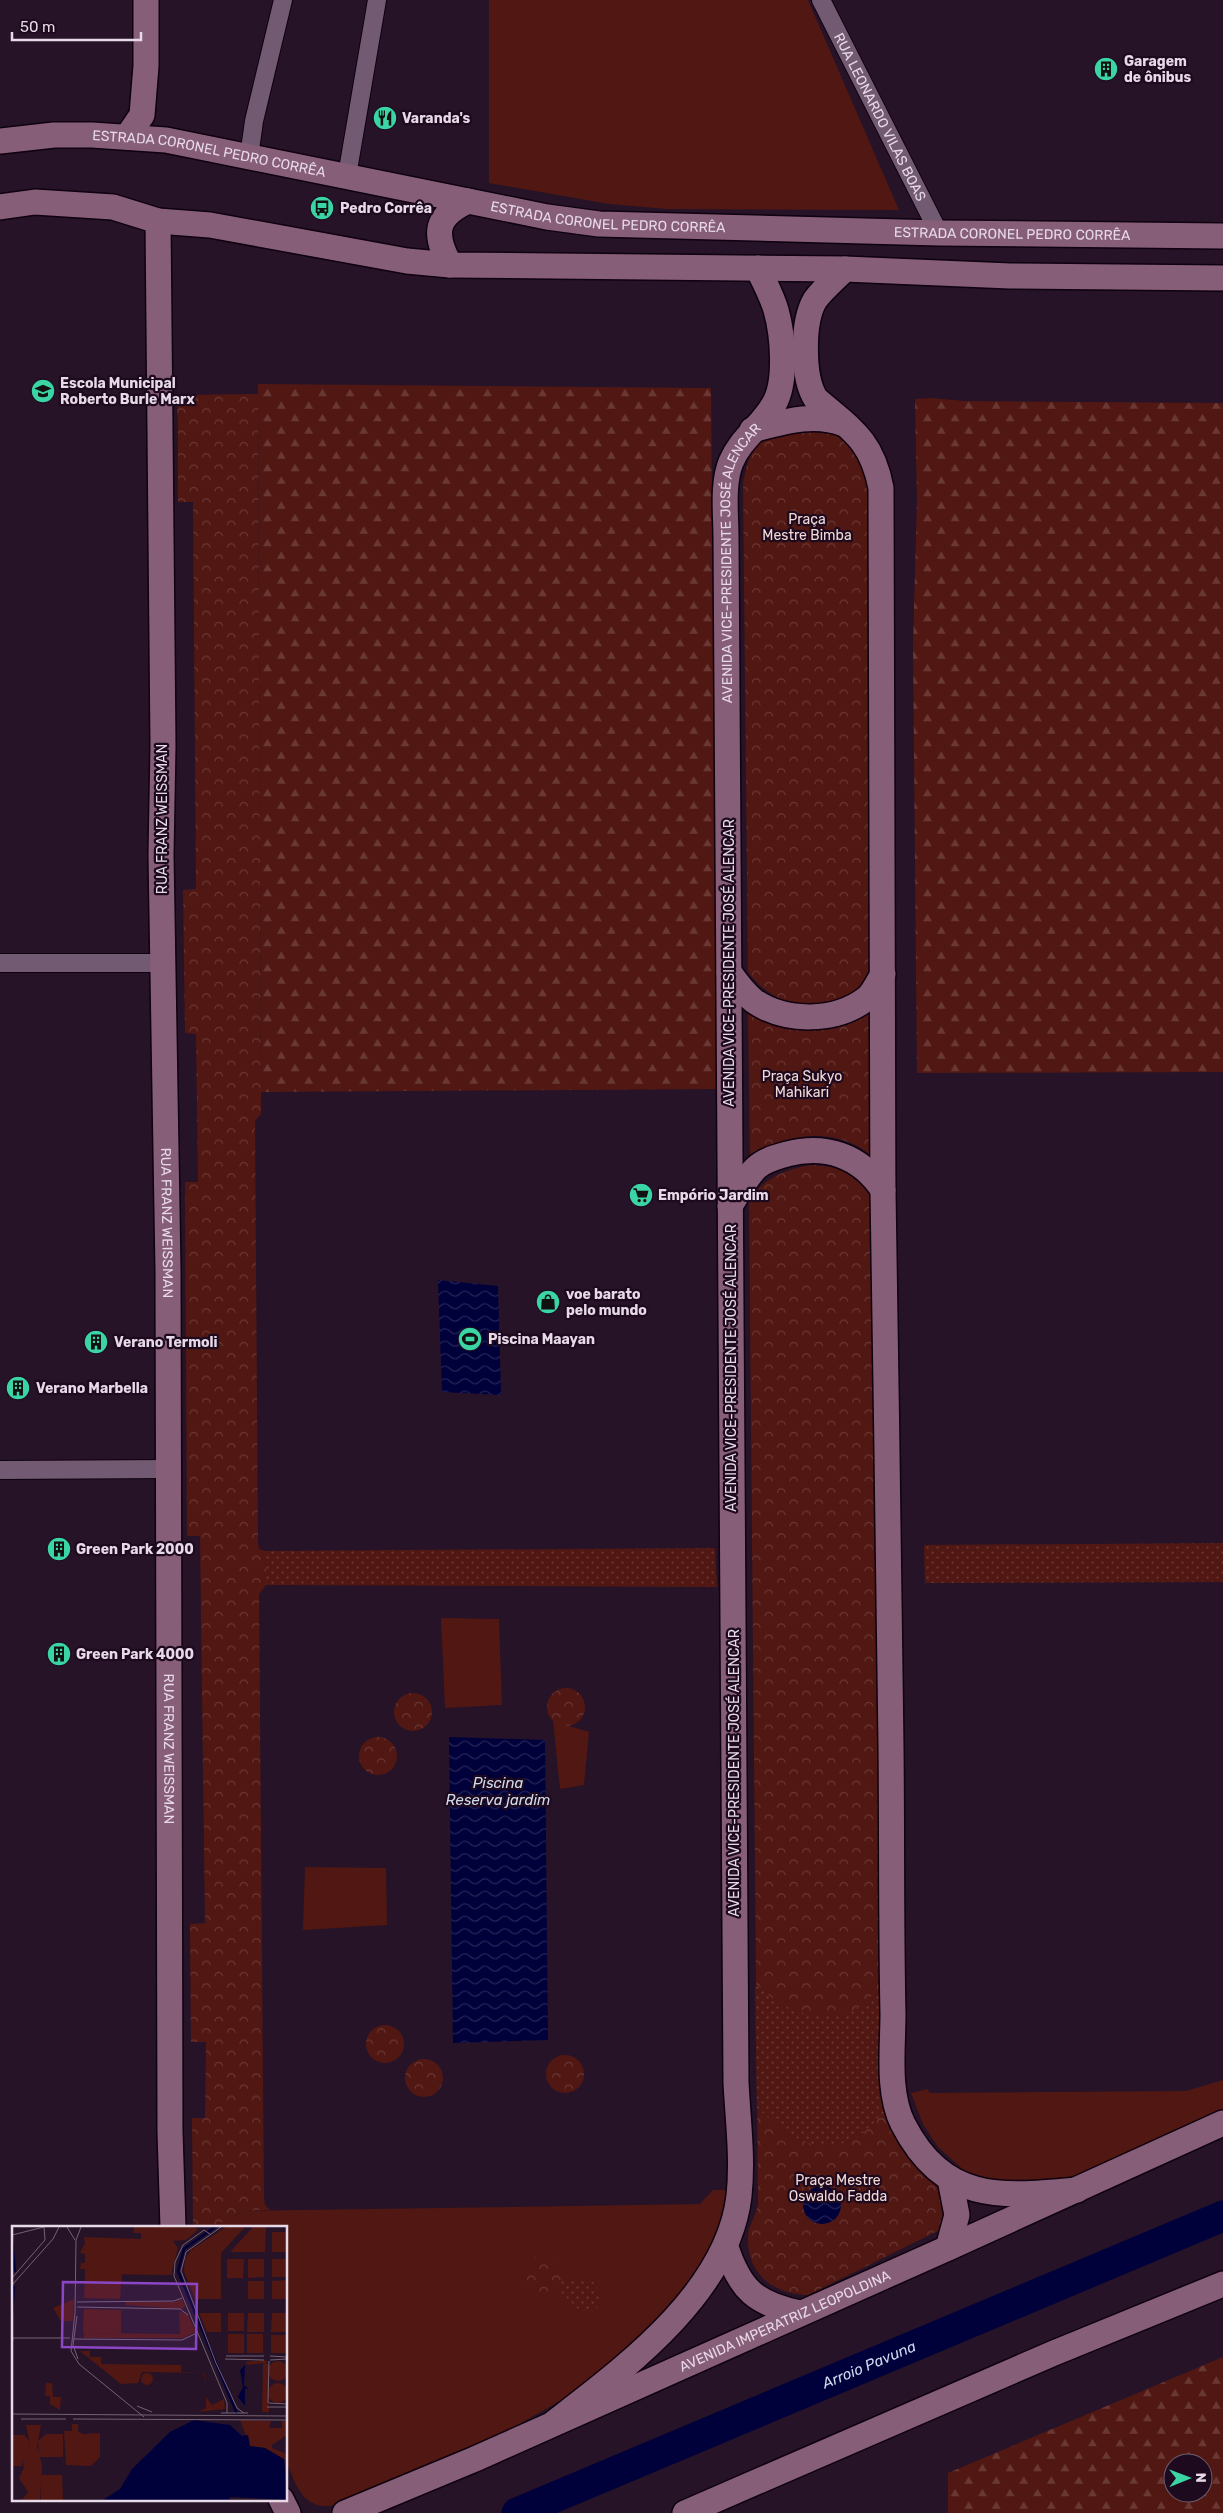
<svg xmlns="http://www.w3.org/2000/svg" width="1223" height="2513" font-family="Rubik,sans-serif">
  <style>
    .grass { fill: #511712 }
    .forest { fill: url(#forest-firs); fill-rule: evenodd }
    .park { fill: url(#park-crowns) }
    .garden { fill: url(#garden-dots) }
    .water { fill: url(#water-waves) }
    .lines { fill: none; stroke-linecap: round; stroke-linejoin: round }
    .river { stroke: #00003b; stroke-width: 31 }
    .street-casing { stroke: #0f0110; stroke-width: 20 }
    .secondary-casing { stroke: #0f0110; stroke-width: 28 }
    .street { stroke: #715a72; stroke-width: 18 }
    .secondary { stroke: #875e78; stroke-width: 25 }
    .labels { text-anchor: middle; stroke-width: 4.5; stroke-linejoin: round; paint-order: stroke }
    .poi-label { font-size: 14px; font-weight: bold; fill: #e7d9e7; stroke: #1d0a1e; text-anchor: start }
    .street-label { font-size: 14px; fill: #e7d9e7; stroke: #1d0a1e }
    .park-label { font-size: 14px; fill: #f3dad6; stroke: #1d0a1e }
    .water-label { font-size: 15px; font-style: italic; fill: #cfdaed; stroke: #1d0a1e }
    .inset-river { fill: none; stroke: #00003b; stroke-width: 2.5 }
    .inset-road { fill: none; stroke: #736274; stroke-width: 1 }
    .view { fill: #8b46c5; fill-opacity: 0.15; stroke: #8b46c5; stroke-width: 2.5 }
    .inset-edge { fill: none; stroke: #e7d9e7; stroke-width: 2.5 }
  </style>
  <defs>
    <pattern id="forest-firs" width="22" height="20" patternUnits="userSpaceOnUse" patternTransform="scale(1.25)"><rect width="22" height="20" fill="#511712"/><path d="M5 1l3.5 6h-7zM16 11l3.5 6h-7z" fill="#6a3834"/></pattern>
    <pattern id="park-crowns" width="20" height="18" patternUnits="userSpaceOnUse" patternTransform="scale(1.25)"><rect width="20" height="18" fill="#511712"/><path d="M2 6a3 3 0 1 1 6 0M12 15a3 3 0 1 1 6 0" fill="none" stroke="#6a3834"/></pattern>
    <pattern id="garden-dots" width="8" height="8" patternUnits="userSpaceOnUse" patternTransform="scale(1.25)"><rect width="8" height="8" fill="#511712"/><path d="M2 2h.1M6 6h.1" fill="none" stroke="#6a3834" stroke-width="1.8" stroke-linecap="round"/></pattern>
    <pattern id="water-waves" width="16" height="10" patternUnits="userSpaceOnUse" patternTransform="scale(1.25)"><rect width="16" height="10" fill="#00003b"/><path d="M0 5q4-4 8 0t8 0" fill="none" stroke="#252557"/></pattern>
  </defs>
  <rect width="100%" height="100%" fill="#261327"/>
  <path class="grass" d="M489,0h319l91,210 -232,-1 -58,-5 -120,-21z
    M441,1618l58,1 3,86 -57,3z
    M553,1721l36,11 -5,53 -24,4z
    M305,1867l81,1 1,57 -84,5z
    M1223,2080v34l-161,69 -65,2 -30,-12 -29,-26 -15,-23 -12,-31 17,-4 1,4 257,-2z
    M713,2190h21c-7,21 -13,46 -24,64 -86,142 -233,192 -379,252 -30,2 -34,-21 -45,-44v-235h-79l21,-6 14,-10 458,-7z"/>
  <path class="forest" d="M258,384l453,4 6,701 -456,3z
    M931,398l33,3 259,2v669l-306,1 -4,-427 4,-146 -2,-101z
    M1223,2357v156h-275v-40zM1173,2463h30v30h-30z"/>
  <path class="park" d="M258,394l3,698v22l-6,7 3,421 1,7 7,2v34l-7,9 5,605 1,6 5,5 -28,1 -14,10 -21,6h-14l-1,-109h13l1,-76h-15l-1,-118 15,-1 -5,-387h-13l-2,-354h13l-2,-148 -11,-1 -2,-143 13,-1 -3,-387h-15v-81l-2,-26z
    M791,427l54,8 25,36 3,505c-38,37 -91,41 -125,-4l-5,-488c7,-37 13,-45 48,-57z
    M874,1007l2,154c-21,-25 -63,-31 -93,-19 -12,4 -23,12 -33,19l-2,-152c38,30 89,27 126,-2z
    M811,1165c37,2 42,8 66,34l8,865 61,118v45l-138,68c-36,-1 -62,-22 -60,-60 1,-10 8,-20 10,-30l-9,-1005c15,-22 37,-31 62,-35z
    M547 1707a19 19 0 1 1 38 0a19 19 0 1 1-38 0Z
    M394 1712a19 19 0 1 1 38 0a19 19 0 1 1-38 0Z
    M359 1756a19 19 0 1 1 38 0a19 19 0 1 1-38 0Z
    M366 2044a19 19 0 1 1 38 0a19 19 0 1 1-38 0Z
    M546 2074a19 19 0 1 1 38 0a19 19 0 1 1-38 0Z
    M405 2078a19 19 0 1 1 38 0a19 19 0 1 1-38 0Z
    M524 2274a19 19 0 1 1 38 0a19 19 0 1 1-38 0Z"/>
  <path class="garden" d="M1223,1543v39l-298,1 -1,-38z
    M715,1548l2,39 -451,-2v-34z
    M884,1977l5,133c-12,6 -18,18 -29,25 -41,26 -73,0 -103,-27l-2,-121 4,-1c23,26 68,40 100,21 11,-7 18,-18 25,-30z
    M568,2279l26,3 7,14 -4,12 -5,4 -12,-1 -19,-19v-10z"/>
  <path class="water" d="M438,1280l60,6 3,109 -59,-3z
    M449,1737l96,3 3,300 -95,3z
    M803 2205a19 19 0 1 1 38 0a19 19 0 1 1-38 0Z"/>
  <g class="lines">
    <path class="river" id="s1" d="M517,2513l706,-297"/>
    <g class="street-casing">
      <g id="street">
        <path id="s2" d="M821,0l118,233"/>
        <path d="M249,157l5,-36 29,-121"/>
        <path d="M347,176l30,-176"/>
        <path d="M0,963h164"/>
        <path d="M0,1470l168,-1"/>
      </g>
    </g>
    <g class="secondary-casing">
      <g id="secondary">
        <path d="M127,137l15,-22 4,-49v-66"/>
        <path id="s3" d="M0,141l54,-6h38l74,5 381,77 52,7 340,9 284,3"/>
        <path d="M0,207l35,-5 78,5 45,14 52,4 197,36 43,4 395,4 165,7 213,2"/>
        <path id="s4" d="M158,221l5,525 -2,109 7,415 2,862 3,95"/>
        <path d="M450,265c-17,-31 -15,-49 18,-64"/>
        <path d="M845,269c-10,10 -22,20 -30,31 -13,22 -13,78 1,99 35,30 56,41 65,89 1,235 0,469 2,703 2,185 7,370 8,555 1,89 0,179 2,268 0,34 -6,78 10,110 41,79 97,73 174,66"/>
        <path d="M752,430c31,-8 62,-18 92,-6"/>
        <path d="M729,972c7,10 15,21 25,29 32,22 82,21 112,-2 7,-5 12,-17 17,-25"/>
        <path d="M730,1206c8,-12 16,-29 26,-38 8,-8 21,-11 31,-14 39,-10 74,2 96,36"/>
        <path d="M726,2247c14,43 30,57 74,66"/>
        <path d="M948,2248l9,-33 -7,-36"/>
        <path id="s5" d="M555,2422c71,-55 173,-130 184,-226 4,-37 -1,-76 -3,-113l-10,-1545c0,-24 -4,-54 5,-76 10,-24 31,-36 43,-58 13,-22 9,-69 2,-94 -4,-14 -12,-28 -18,-42"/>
        <path d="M281,2499l7,14"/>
        <path id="s6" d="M345,2513l130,-54 473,-211 275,-125"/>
        <path d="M685,2513l369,-160 169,-69"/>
      </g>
    </g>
    <use href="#street" class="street"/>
    <use href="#secondary" class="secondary"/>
  </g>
  <defs>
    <g id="building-disc" transform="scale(1.25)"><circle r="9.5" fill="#3ad4a5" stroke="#1d0a1e"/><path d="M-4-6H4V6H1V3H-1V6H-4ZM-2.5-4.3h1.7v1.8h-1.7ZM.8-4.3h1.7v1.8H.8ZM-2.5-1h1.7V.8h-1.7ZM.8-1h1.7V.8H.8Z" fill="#111"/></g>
    <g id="restaurant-disc" transform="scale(1.25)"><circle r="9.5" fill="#3ad4a5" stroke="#1d0a1e"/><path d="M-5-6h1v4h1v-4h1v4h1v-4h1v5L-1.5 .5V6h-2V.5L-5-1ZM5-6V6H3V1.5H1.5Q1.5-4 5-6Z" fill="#111"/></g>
    <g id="bus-disc" transform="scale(1.25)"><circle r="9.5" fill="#3ad4a5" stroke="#1d0a1e"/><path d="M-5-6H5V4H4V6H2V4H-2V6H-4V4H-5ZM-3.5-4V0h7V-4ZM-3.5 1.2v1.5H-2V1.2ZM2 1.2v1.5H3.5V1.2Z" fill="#111"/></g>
    <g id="school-disc" transform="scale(1.25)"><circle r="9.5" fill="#3ad4a5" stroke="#1d0a1e"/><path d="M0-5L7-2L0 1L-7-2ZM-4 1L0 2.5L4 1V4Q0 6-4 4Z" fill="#111"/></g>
    <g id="supermarket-disc" transform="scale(1.25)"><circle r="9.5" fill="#3ad4a5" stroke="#1d0a1e"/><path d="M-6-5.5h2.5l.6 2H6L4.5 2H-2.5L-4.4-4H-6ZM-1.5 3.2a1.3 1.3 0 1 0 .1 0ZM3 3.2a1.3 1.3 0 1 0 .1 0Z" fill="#111"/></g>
    <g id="shop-disc" transform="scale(1.25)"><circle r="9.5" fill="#3ad4a5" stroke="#1d0a1e"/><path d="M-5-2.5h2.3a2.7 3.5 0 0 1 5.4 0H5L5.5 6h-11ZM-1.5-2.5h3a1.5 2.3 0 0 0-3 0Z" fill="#111"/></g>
    <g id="stadium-disc" transform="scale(1.25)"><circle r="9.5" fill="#3ad4a5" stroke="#1d0a1e"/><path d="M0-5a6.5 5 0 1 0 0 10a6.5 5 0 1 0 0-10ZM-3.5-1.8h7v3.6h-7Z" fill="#111"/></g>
  </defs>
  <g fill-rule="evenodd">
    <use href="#building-disc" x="1106" y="69"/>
    <use href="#restaurant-disc" x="385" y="118"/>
    <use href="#bus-disc" x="322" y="208"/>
    <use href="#school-disc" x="43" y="391"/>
    <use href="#supermarket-disc" x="641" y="1195"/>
    <use href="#shop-disc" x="548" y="1302"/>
    <use href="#stadium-disc" x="470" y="1339"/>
    <use href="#building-disc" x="96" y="1342"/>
    <use href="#building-disc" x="18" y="1388"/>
    <use href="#building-disc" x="59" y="1549"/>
    <use href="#building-disc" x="59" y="1654"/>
  </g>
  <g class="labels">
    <g class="poi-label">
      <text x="1124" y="66">Garagem<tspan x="1124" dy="16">de ônibus</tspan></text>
      <text x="402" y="123">Varanda's</text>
      <text x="340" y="213">Pedro Corrêa</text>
      <text x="60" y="388">Escola Municipal<tspan x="60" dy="16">Roberto Burle Marx</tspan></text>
      <text x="658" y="1200">Empório Jardim</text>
      <text x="566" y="1299">voe barato<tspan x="566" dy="16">pelo mundo</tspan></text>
      <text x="488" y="1344">Piscina Maayan</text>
      <text x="114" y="1347">Verano Termoli</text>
      <text x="36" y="1393">Verano Marbella</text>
      <text x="76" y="1554">Green Park 2000</text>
      <text x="76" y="1659">Green Park 4000</text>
    </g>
    <g class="street-label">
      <text dy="5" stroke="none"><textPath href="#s2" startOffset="131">RUA LEONARDO VILAS BOAS</textPath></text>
      <text dy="5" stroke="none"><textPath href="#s3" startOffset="211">ESTRADA CORONEL PEDRO CORRÊA</textPath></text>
      <text dy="5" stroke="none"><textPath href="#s3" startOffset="616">ESTRADA CORONEL PEDRO CORRÊA</textPath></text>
      <text dy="5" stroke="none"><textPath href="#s3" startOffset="1021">ESTRADA CORONEL PEDRO CORRÊA</textPath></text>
      <text dy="5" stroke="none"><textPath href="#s5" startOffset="1936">AVENIDA VICE-PRESIDENTE JOSÉ ALENCAR</textPath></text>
      <text transform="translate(162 819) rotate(-90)" y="5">RUA FRANZ WEISSMAN</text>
      <text transform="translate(729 963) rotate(-90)" y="5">AVENIDA VICE-PRESIDENTE JOSÉ ALENCAR</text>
      <text dy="5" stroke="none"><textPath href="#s4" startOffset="1002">RUA FRANZ WEISSMAN</textPath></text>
      <text transform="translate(731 1368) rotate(-90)" y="5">AVENIDA VICE-PRESIDENTE JOSÉ ALENCAR</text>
      <text dy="5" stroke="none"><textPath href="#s4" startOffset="1528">RUA FRANZ WEISSMAN</textPath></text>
      <text transform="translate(734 1773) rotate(-90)" y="5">AVENIDA VICE-PRESIDENTE JOSÉ ALENCAR</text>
      <text dy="5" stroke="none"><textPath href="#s6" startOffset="480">AVENIDA IMPERATRIZ LEOPOLDINA</textPath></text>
    </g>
    <g class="park-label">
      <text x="807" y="524">Praça<tspan x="807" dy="16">Mestre Bimba</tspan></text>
      <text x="802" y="1081">Praça Sukyo<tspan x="802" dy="16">Mahikari</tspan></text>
      <text x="838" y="2185">Praça Mestre<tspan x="838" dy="16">Oswaldo Fadda</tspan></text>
    </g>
    <g class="water-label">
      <text x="498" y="1788">Piscina<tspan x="498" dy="17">Reserva jardim</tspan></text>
      <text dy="5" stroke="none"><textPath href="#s1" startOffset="382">Arroio Pavuna</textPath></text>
    </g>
  </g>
  <g transform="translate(12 2226)">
    <rect width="275" height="275" fill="#261327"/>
    <path d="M166,1h17l3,3 -12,10 -13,1 5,-5zM260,6h15v20h-15zM236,33h16v18l-16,1zM260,33h15v18h-15zM275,54v19h-15v-18zM236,55h16v18h-16zM62,73l-1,22h-12l-8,-13zM167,85l9,4 8,17 -12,6 -4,-2zM216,87h16v18h-16zM236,87h16v19h-17zM260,87h15v19h-16zM216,108h16v19h-16zM235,108h16v19h-16zM259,109h16v18h-16zM252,134l4,2 -3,1 3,1 1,48h-7l1,-49 -15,2 -3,-3zM256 145a10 10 0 1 1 20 0a10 10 0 1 1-20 0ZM129 153a6 6 0 1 1 12 0a6 6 0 1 1-12 0ZM256 167a10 10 0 1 1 20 0a10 10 0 1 1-20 0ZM194,171l6,8 12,-6 1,10 -27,3 8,-4zM228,194l31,1 -2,7h13v-7h5v14l-15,10v3l15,6v7l-22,-13 -15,-2zM60,198h6v7l5,3 17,-1v24l-9,9 -25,-1 -2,-34h8zM34,208h17v23h-24l-1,-16zM0,209h12l5,5 1,8 -7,9 -1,9h-10zM29,249h21l1,25h-22z" fill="#511712"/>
    <path d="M122,1h44v9l-5,5 5,7 -6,22h-21v-8l-15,-1v8h-56l1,-6h4v-9l-5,-1 5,-10 -1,-6 57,2v-6h-8zM214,1h19l-24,26v46h-26l-11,-28 1,-12 6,-9zM215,33h17l-1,19h-16zM73,48h37l-2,25 -36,-1zM72,83l37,1v24l-38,-1zM187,87h22v19h-14z" fill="#511712"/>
    <path d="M241,1h13l-1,25h-35zM124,35h15v9h21v5l-87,-1v-5h51zM170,73l3,7 -3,3 -57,-4 1,-3h49zM72,107l96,1 4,4h-100zM68,125h10v6h11v7l80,1v7l24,1 1,20 -2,-20 -62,-1 -4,11 -17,1zM34,157h6l1,14h8l-1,13 -10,-6v-8h-5zM14,199h15l-4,21 5,19 -2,35h-18l6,-8 -9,-14 5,-10 -2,-10 8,-14z" fill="#511712"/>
    <path d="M233,139l-1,21 5,2 -4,1v17l-7,-9 5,-10 -3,-17zM182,194l36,5 12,11 6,-1 2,11 15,2 19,11 3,41 -57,-3 -1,3h-126l17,-11 12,-20 38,-37z" fill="#00003b"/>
    <path class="inset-river" d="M203,1l-31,22 -6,22 59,143M0,13l3,33M0,90l2,-30"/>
    <path class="inset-road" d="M55,1l8,13M69,1l-5,13 -1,73 -4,38 8,13 65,53M209,1l-35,25 -5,19 35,92 21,45 7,5M198,8l-6,-4 -21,15 -8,17 -1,14 53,127v10M0,9l32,-8M0,52l33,-38 -1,-13M0,59l41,-46 6,-12M65,76l97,-1 8,-3M65,81l103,2 8,6M65,90l-4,29 5,14M62,113l108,1 15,-7M0,119l1,-7h57M214,130h38M258,130l17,1M213,133l39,1M258,134l17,-1M256,177l1,-42M257,177l18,1M125,180l15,6M255,181h20M209,187h27M0,188l275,2M9,193h45M61,193l214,1"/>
    <path class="view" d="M51,56l134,2 -1,65 -134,-2z"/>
    <rect width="275" height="275" class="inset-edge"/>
  </g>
  <g transform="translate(1188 2478) rotate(89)"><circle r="24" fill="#1d0a1e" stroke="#6e5d6e"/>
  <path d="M0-4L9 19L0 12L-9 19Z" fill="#3ad4a5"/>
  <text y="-8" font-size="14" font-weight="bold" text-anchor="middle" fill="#e7d9e7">N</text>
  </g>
  <path d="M12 32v8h129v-8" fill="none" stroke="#e7d9e7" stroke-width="2.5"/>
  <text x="20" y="32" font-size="15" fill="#e7d9e7" stroke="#1d0a1e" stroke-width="4" paint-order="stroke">50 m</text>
</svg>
